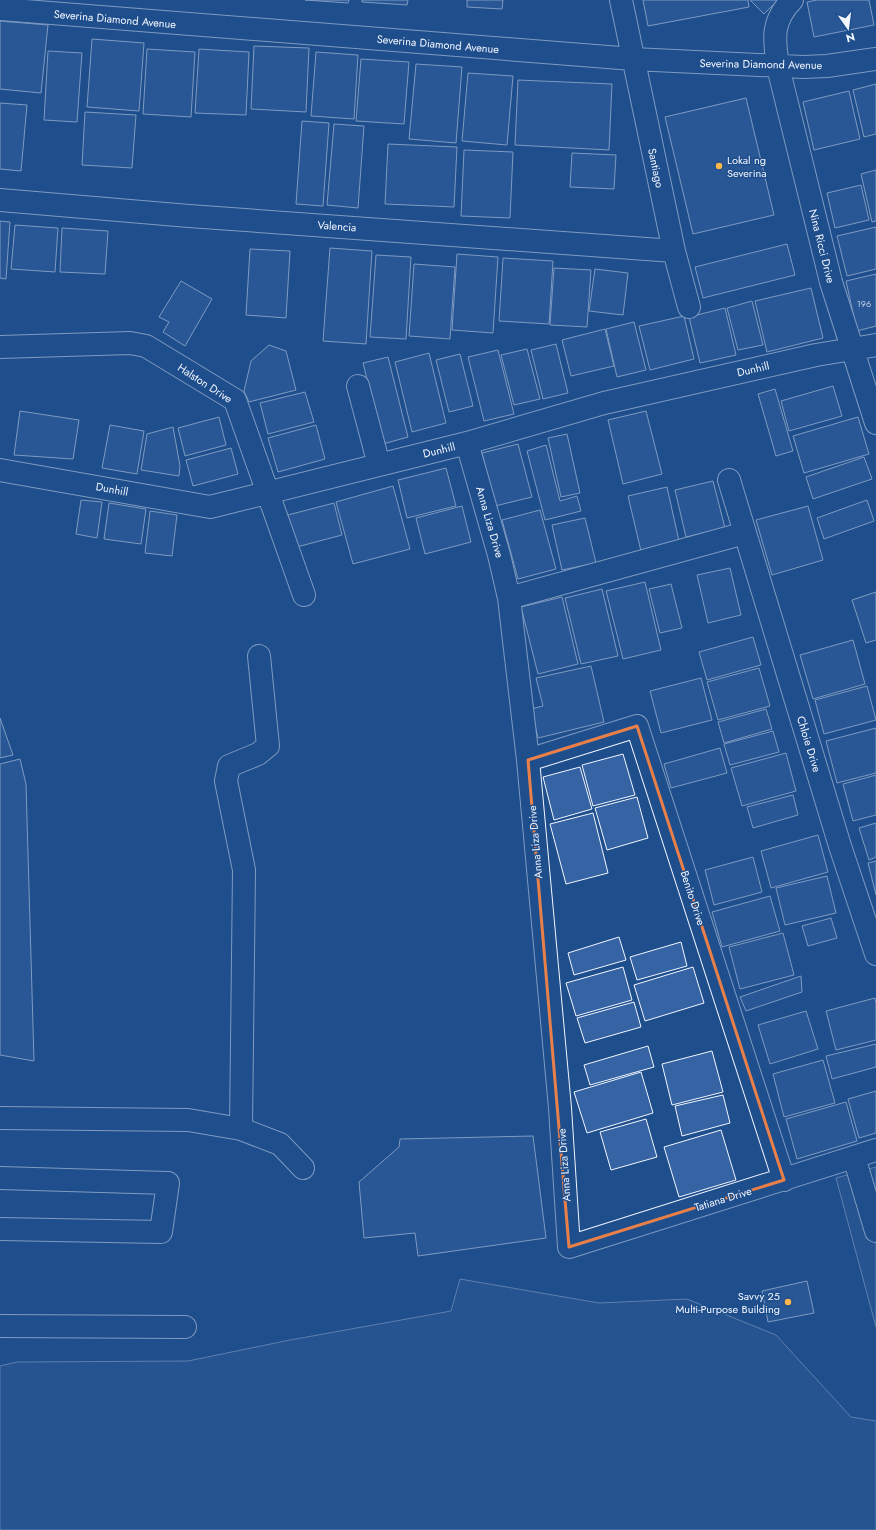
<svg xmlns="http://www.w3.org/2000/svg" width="876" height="1530" font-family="Jost,sans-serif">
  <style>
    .built { fill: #305b95; stroke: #a8bbd7 }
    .building { fill: #3563a3; stroke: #f2f6ff }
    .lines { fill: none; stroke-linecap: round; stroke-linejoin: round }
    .minor-casing { stroke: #f2f6ff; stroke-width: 24 }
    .minor { stroke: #1f4e8c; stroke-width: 22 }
    .marked { fill: none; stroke: #ea8049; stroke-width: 3; stroke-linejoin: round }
    .poi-dot { fill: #ffb74d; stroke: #1f4e8c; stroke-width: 1.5 }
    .labels { text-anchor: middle; stroke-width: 3; stroke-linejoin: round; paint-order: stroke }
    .number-label { font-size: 9px; fill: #c3d1e8 }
    .street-label { font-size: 11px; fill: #f2f6ff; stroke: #1f4e8c }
    .poi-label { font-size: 11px; fill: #f2f6ff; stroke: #1f4e8c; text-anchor: start }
  </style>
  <rect width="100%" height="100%" fill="#1f4e8c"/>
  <path class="built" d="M876,1167v160l-40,-149z
    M460,1279l139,24 88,-4 89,36 75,82 25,4v109h-876v-164l17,-4 171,-1 102,-21 161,-29z"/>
  <path class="building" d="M305,0h44l-1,3z
    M362,0h46l-1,5 -45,-3z
    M467,0h36l-1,9 -35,-2z
    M643,0h105l1,7 -101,19z
    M750,0h28l-14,14z
    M817,0h52l5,25 -60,12 -7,-35z
    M0,21l48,4 -7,68 -41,-4z
    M92,39l52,4 -5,68 -52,-4z
    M254,46l55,2 -3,64 -55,-3z
    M147,49l48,3 -4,65 -48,-3z
    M199,49l50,3 -3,63 -51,-2z
    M48,51l34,2 -5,69 -33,-2z
    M316,52l42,3 -4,64 -43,-3z
    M361,59l48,3 -5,62 -48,-3z
    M416,64l46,3 -6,76 -47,-4z
    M468,73l45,3 -6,69 -45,-4z
    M518,80l94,4 -3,66 -94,-5z
    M876,84v50l-12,3 -11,-47z
    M849,91l11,48 -46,11 -11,-48z
    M746,98l28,117 -81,19 -28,-117z
    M0,103l27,2 -6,66 -21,-2z
    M85,112l51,3 -4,53 -50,-3z
    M302,121l27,2 -6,83 -27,-2z
    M334,124l30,2 -6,82 -31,-3z
    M388,144l69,3 -3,60 -69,-3z
    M464,150l49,2 -3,66 -49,-2z
    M572,153l44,2 -2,34 -44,-2z
    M876,170v51l-4,1 -11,-48z
    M861,185l8,35 -34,8 -8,-35z
    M0,221l10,1 -4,57 -6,-1z
    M15,225l43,3 -3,44 -44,-3z
    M876,227v42l-29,7 -10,-40z
    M62,228l46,3 -3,43 -45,-2z
    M787,244l8,31 -92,23 -8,-31z
    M330,248l42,3 -6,93 -43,-3z
    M250,249l40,2 -4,67 -40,-3z
    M457,254l41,3 -5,76 -41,-3z
    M376,255l35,2 -5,82 -36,-2z
    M503,258l50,3 -4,63 -50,-3z
    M414,264l41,3 -5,72 -41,-3z
    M554,268l37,2 -4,57 -37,-2z
    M595,269l33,4 -5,42 -34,-4z
    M876,274v52l-19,5 -11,-50z
    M181,281l31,18 -27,47 -22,-14 6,-10 -10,-5z
    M811,288l12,50 -56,14 -12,-51z
    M752,301l11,44 -25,5 -11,-42z
    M725,308l11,47 -36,8 -11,-46z
    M684,316l10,43 -44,11 -11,-44z
    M634,322l12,48 -29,7 -11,-48z
    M605,329l9,37 -43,10 -9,-36z
    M556,344l12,49 -25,6 -12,-49z
    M269,345l17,6 10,39 -47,12 -5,-11 7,-30z
    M527,349l13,50 -26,6 -13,-50z
    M498,350l16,64 -30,7 -16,-64z
    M429,353l17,70 -34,9 -17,-70z
    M460,354l13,52 -24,6 -13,-52z
    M388,357l20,80 -25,7 -20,-81z
    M833,386l9,30 -53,15 -8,-30z
    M775,389l18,62 -17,5 -18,-62z
    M305,392l9,30 -46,12 -8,-31z
    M20,411l59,9 -6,39 -59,-4z
    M646,411l16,63 -39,10 -15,-64z
    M219,417l7,28 -41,11 -7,-28z
    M858,417l11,37 -65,19 -11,-37z
    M110,425l34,6 -7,43 -35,-6z
    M316,425l9,34 -47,13 -10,-34z
    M173,427l7,39 -1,10 -38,-6 6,-36z
    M567,434l13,59 -19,4 -13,-59z
    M518,444l14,53 -37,9 -13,-53z
    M546,445l14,56 17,-5 4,15 -36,9 -18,-69z
    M231,448l7,26 -45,12 -7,-26z
    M864,457l8,22 -59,20 -7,-22z
    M446,468l10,38 -49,12 -9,-38z
    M713,481l12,47 -39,9 -11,-47z
    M393,486l17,63 -57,15 -17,-62z
    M667,487l12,54 -38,10 -13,-55z
    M81,500l21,2 -5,36 -21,-4z
    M867,500l7,21 -50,18 -7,-21z
    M109,503l37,6 -5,35 -37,-5z
    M334,503l8,32 -49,13 -9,-32z
    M462,506l9,36 -46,12 -9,-36z
    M808,506l15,54 -51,15 -16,-55z
    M540,510l16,59 -38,10 -16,-59z
    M150,511l27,4 -5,41 -27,-3z
    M585,518l11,45 -34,7 -10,-45z
    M730,568l11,47 -33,8 -11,-48z
    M645,582l16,68 -38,9 -17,-68z
    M671,584l11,44 -22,5 -11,-44z
    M602,589l16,67 -37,8 -16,-66z
    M876,592v48l-10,3 -14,-43z
    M562,597l16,67 -40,10 -17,-67z
    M753,637l8,28 -54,15 -8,-28z
    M853,640l12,44 -52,15 -13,-44z
    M591,666l13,56 -66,16 -7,-29 12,-3 -7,-28z
    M759,668l11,38 -52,14 -11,-38z
    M701,678l11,42 -51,13 -11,-42z
    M867,686l9,34 -52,14 -9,-34z
    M766,709l6,20 -48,14 -6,-21z
    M0,718l13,37 -13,3z
    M876,728v45l-39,10 -11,-42z
    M773,731l6,21 -49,13 -6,-21z
    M720,748l7,25 -56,15 -7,-24z
    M786,753l10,38 -54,15 -11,-38z
    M623,754l12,41 -42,11 -11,-41z
    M20,759l6,25 8,277 -34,-6v-291z
    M580,767l12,42 -38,11 -11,-43z
    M876,775v40l-23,6 -10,-37z
    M793,795l5,20 -45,13 -6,-21z
    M637,797l11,41 -41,12 -12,-42z
    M593,813l15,60 -42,11 -16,-60z
    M876,823v34l-7,3 -10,-32z
    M818,835l10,37 -57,16 -10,-37z
    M753,857l9,35 -48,13 -9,-35z
    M876,861v34l-8,-32z
    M827,876l9,37 -51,12 -9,-37z
    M770,896l10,35 -58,16 -10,-35z
    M831,918l6,20 -29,8 -6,-20z
    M783,933l11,42 -54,14 -11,-42z
    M619,937l7,23 -52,15 -6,-22z
    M681,942l6,24 -50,14 -7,-23z
    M623,967l9,33 -56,16 -10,-33z
    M693,967l11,36 -59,18 -11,-36z
    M801,976l1,16 -56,19 -6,-14z
    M875,998l1,5v37l-40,10 -10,-39z
    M634,1002l7,25 -56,16 -8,-25z
    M806,1011l12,38 -48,15 -12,-39z
    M876,1044v23l-44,12 -6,-23z
    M648,1046l6,21 -64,18 -6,-20z
    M712,1051l11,41 -51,13 -10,-41z
    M823,1060l12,43 -51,14 -11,-43z
    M641,1072l12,41 -66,20 -13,-41z
    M876,1091v42l-17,5 -11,-39z
    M723,1095l7,28 -48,13 -7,-30z
    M846,1102l11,39 -60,18 -11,-40z
    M646,1119l11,38 -46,13 -11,-38z
    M721,1130l15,50 -57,17 -15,-50z
    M533,1136l13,102 -128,18 -3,-23 -51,5 -5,-56 40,-35 1,-8z
    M807,1281l7,32 -46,9 -6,-31z"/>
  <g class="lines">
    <g class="minor-casing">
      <path id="minor" d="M621,0l53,251 15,56
        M792,0c-21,22 -18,39 -14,67l53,215 45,141
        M0,9l633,50 170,8 24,-1 49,-7
        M0,200l189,16 485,35
        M0,347l130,-4 16,3 89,54 69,195
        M358,386l21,79
        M467,443l32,112 10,43 19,162 32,348 9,139 307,-97
        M0,470l210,37 257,-64 137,-40 212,-48 60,-10
        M729,480l111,366 36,108
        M509,598l236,-65
        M528,760l109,-34 147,454
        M0,1118l188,2 53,9 39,15 23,24
        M241,1129l3,-259 -18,-89 3,-15 29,-12 10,-8 -9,-90
        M854,1157l22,74
        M0,1178l168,5 -7,49 -161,-3
        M0,1326l185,1"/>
    </g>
    <use href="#minor" class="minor"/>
  </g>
  <path d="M0 0H876V1530H0ZM637,726l147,454 -215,67 -41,-487z" fill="#1f4e8c" fill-opacity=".55" fill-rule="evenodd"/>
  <path class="marked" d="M637,726l147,454 -215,67 -41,-487z"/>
  <g class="poi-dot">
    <circle cx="719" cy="166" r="4"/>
    <circle cx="788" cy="1302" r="4"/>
  </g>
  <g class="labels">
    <g class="number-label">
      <text x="864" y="307">196</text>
    </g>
    <g class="street-label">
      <text transform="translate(115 19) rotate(5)" y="4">Severina Diamond Avenue</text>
      <text transform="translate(438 44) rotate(5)" y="4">Severina Diamond Avenue</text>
      <text transform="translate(761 64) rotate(1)" y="4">Severina Diamond Avenue</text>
      <text transform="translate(656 168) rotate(78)" y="4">Santiago</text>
      <text transform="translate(337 226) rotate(4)" y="4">Valencia</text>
      <text transform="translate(822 246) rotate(76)" y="4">Nina Ricci Drive</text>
      <text transform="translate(753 369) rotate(-13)" y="4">Dunhill</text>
      <text transform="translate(205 383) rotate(33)" y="4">Halston Drive</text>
      <text transform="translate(439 450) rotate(-14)" y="4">Dunhill</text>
      <text transform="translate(112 489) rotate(10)" y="4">Dunhill</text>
      <text transform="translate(490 522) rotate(74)" y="4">Anna Liza Drive</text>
      <text transform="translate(809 744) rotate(73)" y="4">Chloie Drive</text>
      <text transform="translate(535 842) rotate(-95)" y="4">Anna Liza Drive</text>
      <text transform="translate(693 898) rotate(72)" y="4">Benito Drive</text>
      <text transform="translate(564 1165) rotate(-94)" y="4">Anna Liza Drive</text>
      <text transform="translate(723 1199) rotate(-17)" y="4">Tatiana Drive</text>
    </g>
    <g class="poi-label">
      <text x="727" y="164">Lokal ng<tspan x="727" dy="13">Severina</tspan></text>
      <text x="780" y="1300" text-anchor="end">Savvy 25<tspan x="780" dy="13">Multi-Purpose Building</tspan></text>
    </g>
  </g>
  <g transform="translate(848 28) rotate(166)" stroke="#1f4e8c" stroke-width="3" paint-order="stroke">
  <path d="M0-3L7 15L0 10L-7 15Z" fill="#f2f6ff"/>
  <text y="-6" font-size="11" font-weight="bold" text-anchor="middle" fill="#f2f6ff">N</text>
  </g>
</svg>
